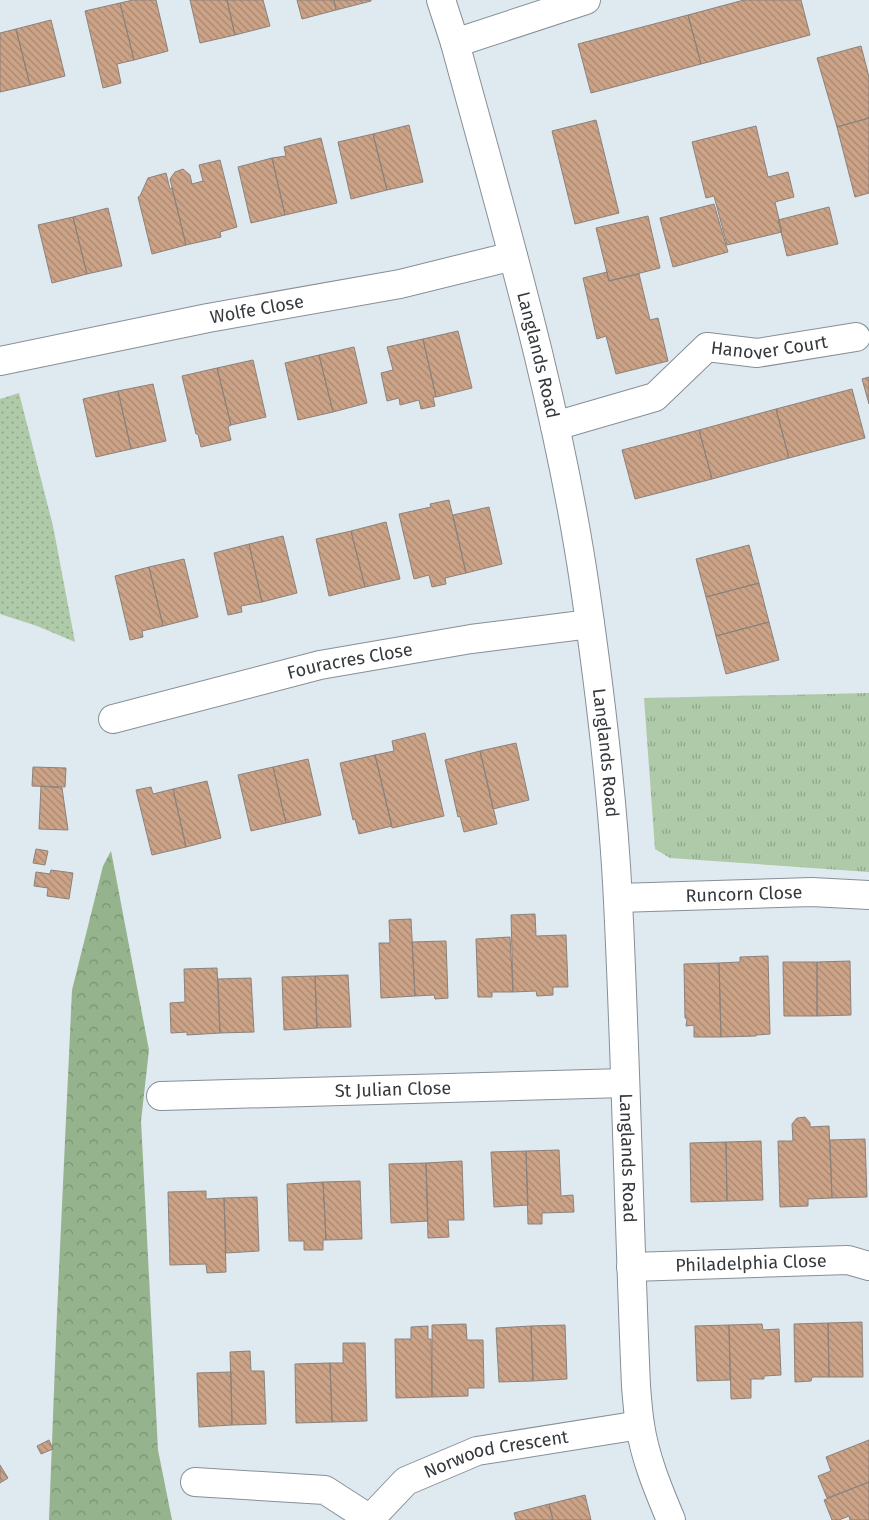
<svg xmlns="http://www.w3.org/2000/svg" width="869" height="1520" font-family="'Fira Sans',sans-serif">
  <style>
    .grass { fill: url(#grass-dots) }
    .forest { fill: url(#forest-crowns) }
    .park { fill: url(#park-tufts) }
    .building { fill: url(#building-back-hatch); stroke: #8b827c }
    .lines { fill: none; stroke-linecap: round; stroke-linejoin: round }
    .street-casing { stroke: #879096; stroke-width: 30 }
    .street { stroke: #fff; stroke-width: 28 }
    .labels { text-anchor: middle; stroke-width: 4; stroke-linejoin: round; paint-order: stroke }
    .street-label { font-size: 18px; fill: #35393c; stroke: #fff }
  </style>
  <defs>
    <pattern id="grass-dots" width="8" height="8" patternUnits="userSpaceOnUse" patternTransform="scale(1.25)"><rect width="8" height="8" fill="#afcaa9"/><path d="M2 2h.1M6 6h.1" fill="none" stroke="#8fa58b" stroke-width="1.8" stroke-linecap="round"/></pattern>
    <pattern id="forest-crowns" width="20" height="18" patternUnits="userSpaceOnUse" patternTransform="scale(1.25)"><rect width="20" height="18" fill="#95b38d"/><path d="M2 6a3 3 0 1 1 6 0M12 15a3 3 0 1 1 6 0" fill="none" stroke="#7a9374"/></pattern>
    <pattern id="park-tufts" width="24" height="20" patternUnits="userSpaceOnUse" patternTransform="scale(1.25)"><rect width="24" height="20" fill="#afcaa9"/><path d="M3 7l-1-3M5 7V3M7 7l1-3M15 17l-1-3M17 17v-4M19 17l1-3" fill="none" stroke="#8fa58b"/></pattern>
    <pattern id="building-back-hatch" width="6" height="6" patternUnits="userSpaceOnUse" patternTransform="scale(1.25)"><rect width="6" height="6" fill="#cca387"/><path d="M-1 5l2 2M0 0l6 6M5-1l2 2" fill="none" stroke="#a68670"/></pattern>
  </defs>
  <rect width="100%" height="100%" fill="#dfe9f0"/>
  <path class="grass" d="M19,393l34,133 22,116 -38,-16 -37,-12v-215z"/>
  <path class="forest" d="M111,851l38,199 -8,71 17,329 14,70h-123l8,-207 15,-323 31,-124z"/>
  <path class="park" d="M869,693v179l-199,-14 -15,-9 -11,-151z"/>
  <path class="building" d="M133,0h23l12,51 -34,9 -14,-57z
    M190,0h37l8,35 -35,8z
    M227,0h36l7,26 -35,9z
    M297,0h37l2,10 -34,9z
    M334,0h37v1l-35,9z
    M744,0h57l9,35 -109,29 -13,-49z
    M120,3l14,57 -17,4 4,19 -18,5 -18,-77z
    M688,15l13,49 -110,29 -13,-49z
    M51,20l14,56 -35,9 -14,-56z
    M16,29l14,56 -30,7v-59z
    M861,46l8,31v41l-32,9 -20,-69z
    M869,118v75l-14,4 -18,-70z
    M596,120l23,93 -44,11 -23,-93z
    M409,125l14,57 -36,8 -14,-56z
    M756,126l12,51 20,-5 6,25 -19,5 7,30 -55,13 -13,-49 -8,2 -14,-56z
    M373,134l14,56 -36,9 -13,-57z
    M321,138l16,65 -52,12 -13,-57 14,-2 -2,-9z
    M272,158l13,57 -34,8 -13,-56z
    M220,160l17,67 -17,5 1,5 -35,8 -16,-66 5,-7 8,-3 7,6 2,9 11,-3 -4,-16z
    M166,173l4,16 2,-1 14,57 -34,9 -14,-57 2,-1 8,-18z
    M714,204l14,48 -55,15 -13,-49z
    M829,207l9,37 -51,12 -9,-36z
    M108,208l14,58 -35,8 -14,-57z
    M648,216l12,52 -51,13 -13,-53z
    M73,217l14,57 -35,9 -14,-58z
    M607,272l2,9 30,-7 11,46 8,-2 10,43 -52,13 -10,-38 -9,3 -14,-61z
    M458,331l14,57 -36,9 -13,-58z
    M423,339l13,58h-3l2,9 -14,3 -2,-9 -19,5 -1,-7 -12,3 -6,-28 12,-3 -6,-23z
    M354,347l13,56 -34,9 -14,-57z
    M319,355l14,57 -35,8 -13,-57z
    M253,360l13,57 -35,8 -14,-57z
    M217,368l14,57 -3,2 3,13 -30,7 -3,-13h-2l-14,-58z
    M869,377v27l-7,-25z
    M153,384l13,57 -35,8 -13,-58z
    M852,389l13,49 -76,20 -13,-49z
    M118,391l13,58 -35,8 -13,-58z
    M776,409l13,49 -77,21 -13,-49z
    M699,430l13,49 -77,20 -13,-49z
    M449,500l17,73 -21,5 1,6 -14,3 -3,-12 -15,4 -15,-65 32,-7 -1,-3z
    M489,507l13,57 -36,9 -13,-58z
    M386,522l14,57 -35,8 -14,-56z
    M351,531l14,56 -36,9 -13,-57z
    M283,536l14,57 -35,9 -13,-58z
    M249,544l13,58 -21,4 1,6 -14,3 -14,-62z
    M749,545l10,38 -53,14 -10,-38z
    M184,559l14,58 -35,9 -14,-59z
    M149,567l14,59 -21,5 1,6 -13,3 -15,-64z
    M759,583l10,39 -53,14 -10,-39z
    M769,622l10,38 -53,14 -10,-38z
    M425,733l19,83 -52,12 -17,-73 19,-4 -2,-10z
    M516,743l13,57 -36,9 -13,-58z
    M480,751l17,73 -33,8 -4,-16 -2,1 -13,-57z
    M375,755l17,71 -33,8 -4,-15 -2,1 -13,-57z
    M308,759l13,56 -35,8 -13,-56z
    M33,767l33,1 -1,19 -33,-1z
    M273,767l13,56 -35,8 -13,-56z
    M207,781l14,57 -35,9 -13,-58z
    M41,786l21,2 6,42 -29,-1z
    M151,787l2,7 20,-5 13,58 -34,8 -16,-65z
    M36,849l12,2 -3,14 -12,-2z
    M51,870l22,3 -4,26 -22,-3 1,-8 -14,-2 2,-14 14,2z
    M535,914l1,22 30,-1 2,52h-15v8l-16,1 -1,-5 -23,1 -2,-77z
    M411,919l4,77 -34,2 -2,-55h11l-1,-23z
    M510,937l3,55h-21v5h-14l-2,-58z
    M446,941l2,57 -13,1 -1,-4 -19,1 -3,-54z
    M768,956l2,78 -14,1v1l-35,1 -2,-74 21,-1v-5z
    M850,961l1,54 -34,1v-54z
    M783,962h34v54h-33z
    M719,963l2,74h-27v-12l-8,1 1,-7 -2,-1 -1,-54z
    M217,968l3,65 -33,2v-3l-16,1 -1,-30 15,-1 -1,-33z
    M348,975l3,52 -34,1 -2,-52z
    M315,976l2,52 -33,2 -2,-53z
    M251,978l3,54 -34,1 -2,-54z
    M805,1117l5,6v4l19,-1 3,72 -24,1v7l-28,1 -2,-66h15l-1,-17 5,-6z
    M865,1139l2,58 -35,1 -2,-58z
    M761,1141l2,59 -36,1 -1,-59z
    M726,1142l1,59 -36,1 -1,-59z
    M559,1150l2,46 12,-1 1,17 -32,1v11h-14l-2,-73z
    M526,1151l2,54 -34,2 -3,-55z
    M462,1161l2,59h-16l1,17 -21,1 -2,-75z
    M426,1163l2,58 -37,2 -2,-59z
    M360,1181l2,58 -36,1 -3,-58z
    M323,1182l3,58h-3v10h-19v-9h-15l-2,-57z
    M206,1191v8l18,-1 2,74 -19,1 -1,-9 -36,1 -2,-73z
    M257,1197l2,54 -33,2 -2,-55z
    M862,1322l1,55h-34l-1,-54z
    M828,1323l1,54h-17l-1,4 -16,1 -1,-58z
    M466,1324l1,16h16l1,48h-16v8l-36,1v-72z
    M762,1324l1,6 16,-1 2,46 -17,1v3h-13v19l-20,1 -2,-74z
    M565,1325l2,54 -34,2 -2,-55z
    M729,1325l1,55 -33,1 -2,-55z
    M428,1326v13h3l1,58 -36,1 -1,-59h16v-12z
    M531,1326l2,55 -34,1 -3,-54z
    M343,1343h22l2,78 -35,1 -2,-59h13z
    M250,1351l1,20h13l2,53 -34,1 -2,-73z
    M330,1363l2,59 -36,1 -1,-59z
    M231,1372l1,53 -33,2 -2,-54z
    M49,1440l4,9 -12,5 -4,-8z
    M869,1440v42l-42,16 -9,-22 13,-5 -5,-14z
    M0,1465l8,13 -8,5z
    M869,1482v38h-19l-1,-4 -10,4h-7l-8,-20z
    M585,1495l6,25h-38l-4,-16z
    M549,1504l4,16h-37l-2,-7z"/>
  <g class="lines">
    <g class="street-casing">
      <g id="street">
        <path id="s1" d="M441,0l14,43c49,180 103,360 130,545 15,103 28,209 33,313 8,161 11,323 18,485 1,13 2,26 4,39 5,33 18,64 31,95"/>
        <path d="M455,43l131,-43"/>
        <path id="s2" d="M0,361l208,-43 192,-34 113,-28"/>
        <path id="s3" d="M555,426l100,-29 52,-50 50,6 99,-16"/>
        <path id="s4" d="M113,719l207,-54 151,-26 119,-15"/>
        <path id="s5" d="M618,898l194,-6 57,3"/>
        <path id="s6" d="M161,1096l464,-13"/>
        <path id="s7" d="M631,1267l217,-7 21,6"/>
        <path id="s8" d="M195,1482l130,8 45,29 36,-38 71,-30 163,-26"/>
      </g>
    </g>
    <use href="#street" class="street"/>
  </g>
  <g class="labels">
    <g class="street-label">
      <text dy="6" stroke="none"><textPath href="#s2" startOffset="262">Wolfe Close</textPath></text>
      <text dy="6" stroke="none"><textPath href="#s3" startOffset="239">Hanover Court</textPath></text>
      <text dy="6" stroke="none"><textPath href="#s1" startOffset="368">Langlands Road</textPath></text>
      <text dy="6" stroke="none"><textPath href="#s4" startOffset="244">Fouracres Close</textPath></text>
      <text dy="6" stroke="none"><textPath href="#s1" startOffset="772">Langlands Road</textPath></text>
      <text dy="6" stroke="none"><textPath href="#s5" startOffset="126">Runcorn Close</textPath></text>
      <text dy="6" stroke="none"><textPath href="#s6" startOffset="232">St Julian Close</textPath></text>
      <text dy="6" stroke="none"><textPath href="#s1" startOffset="1178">Langlands Road</textPath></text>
      <text dy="6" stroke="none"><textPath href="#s7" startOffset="120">Philadelphia Close</textPath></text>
      <text dy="6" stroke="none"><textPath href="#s8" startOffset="331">Norwood Crescent</textPath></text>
    </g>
  </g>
</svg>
